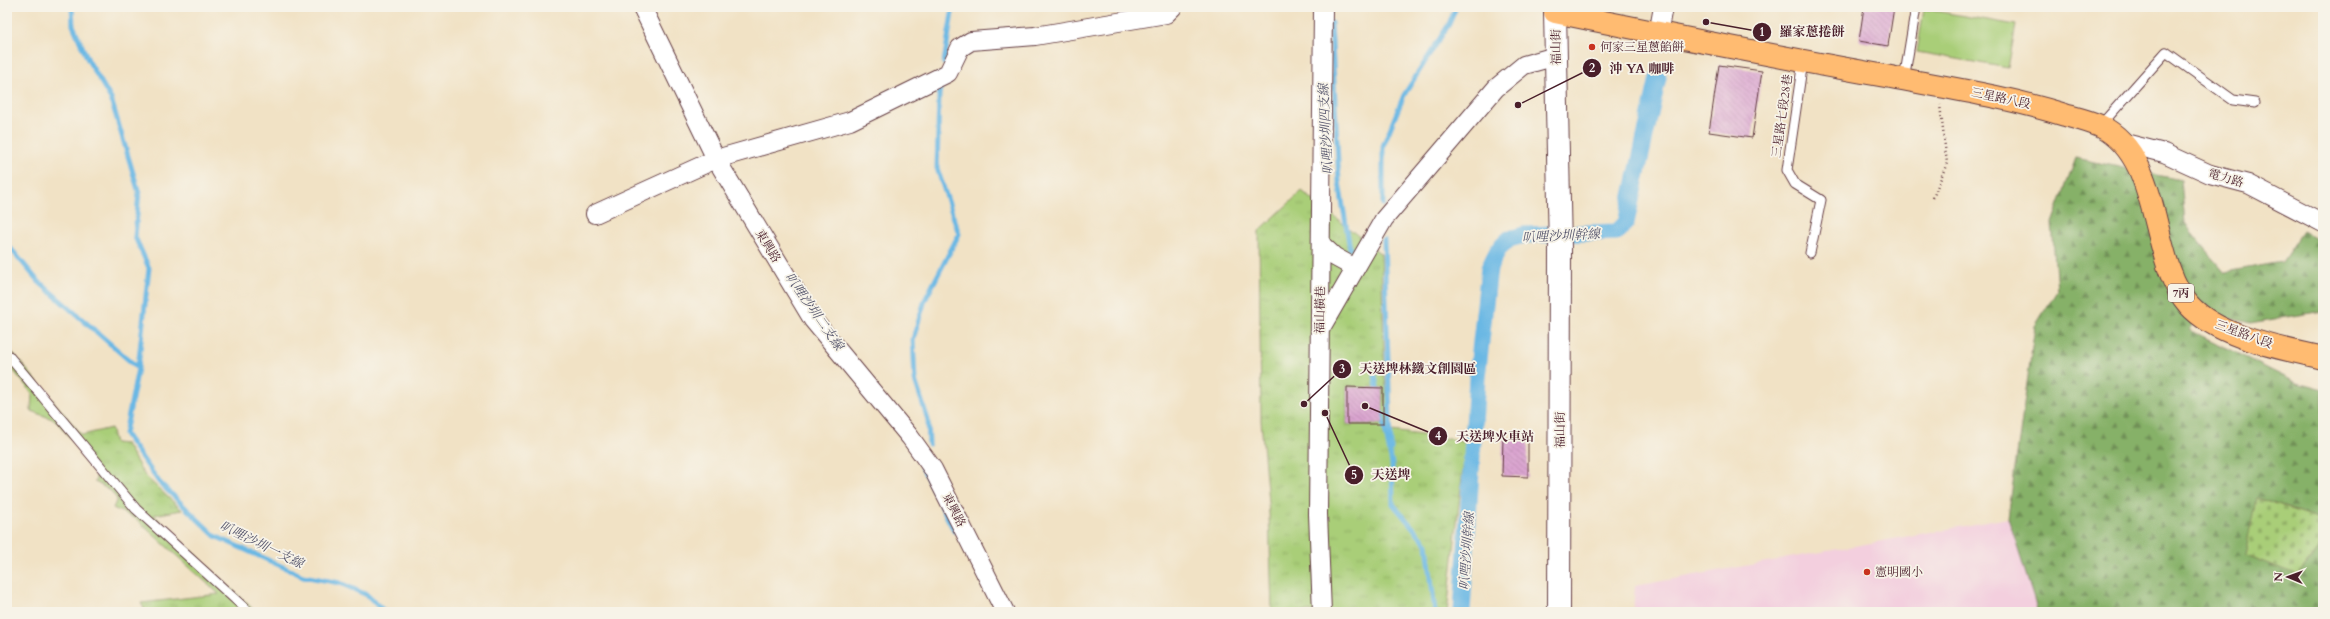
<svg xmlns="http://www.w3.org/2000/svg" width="2330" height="619" font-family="Cardo,'Noto Serif TC',serif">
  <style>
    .built { fill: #f3cfde }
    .grass { fill: url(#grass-tufts); stroke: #7a7652; fill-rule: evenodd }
    .forest { fill: url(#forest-firs); stroke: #68684a }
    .cemetery { fill: url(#cemetery-stones); stroke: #7a7652 }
    .garden { fill: #a9ce78; stroke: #7a7652 }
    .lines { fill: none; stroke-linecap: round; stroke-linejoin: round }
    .stream { stroke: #6ab8e4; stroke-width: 5 }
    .canal { stroke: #6ab8e4; stroke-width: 17 }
    .building { fill: url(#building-back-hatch) }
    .service-casing { stroke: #633c42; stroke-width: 11 }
    .minor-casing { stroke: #633c42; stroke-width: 20 }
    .tertiary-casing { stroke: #633c42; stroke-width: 24 }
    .primary-casing { stroke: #633c42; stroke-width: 24 }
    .path { stroke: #633c42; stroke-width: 2.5; stroke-dasharray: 1 3; stroke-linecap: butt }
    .service { stroke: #fff; stroke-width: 9 }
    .minor { stroke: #fff; stroke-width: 18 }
    .tertiary { stroke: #fff; stroke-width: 22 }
    .primary { stroke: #ffbb71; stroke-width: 22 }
    .poi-dot { fill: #c8321e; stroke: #f7f3e8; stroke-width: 1.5 }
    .labels { text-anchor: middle; stroke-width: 3.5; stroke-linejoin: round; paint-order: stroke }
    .shield { fill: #f7f3e8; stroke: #7e5f64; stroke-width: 1 }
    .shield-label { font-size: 11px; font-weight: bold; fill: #4a1f2b }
    .street-label { font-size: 12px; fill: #4a1f2b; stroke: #f7f3e8 }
    .poi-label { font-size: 12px; fill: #4a1f2b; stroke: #f7f3e8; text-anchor: start }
    .water-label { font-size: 13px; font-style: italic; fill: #55556c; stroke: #f7f3e8 }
    .leader { fill: none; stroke: #4a1f2b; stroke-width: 1.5 }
    .callout-dot { fill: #4a1f2b; stroke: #f7f3e8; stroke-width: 1.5 }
    .mark-label { font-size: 12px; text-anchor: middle; font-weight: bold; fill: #fff }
    .callout-label { font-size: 13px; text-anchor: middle; font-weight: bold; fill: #4a1f2b; stroke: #f7f3e8; stroke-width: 3.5; stroke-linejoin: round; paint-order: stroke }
  </style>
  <defs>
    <pattern id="grass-tufts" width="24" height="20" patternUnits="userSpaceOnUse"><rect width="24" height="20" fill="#a9ce78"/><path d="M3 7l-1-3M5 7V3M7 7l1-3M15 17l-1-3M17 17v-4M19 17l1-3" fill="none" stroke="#93b068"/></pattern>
    <pattern id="forest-firs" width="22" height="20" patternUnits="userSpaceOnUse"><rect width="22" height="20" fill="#86b168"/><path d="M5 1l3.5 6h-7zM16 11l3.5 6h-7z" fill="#708f56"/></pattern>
    <pattern id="cemetery-stones" width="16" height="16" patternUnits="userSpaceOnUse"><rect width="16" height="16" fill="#a9ce78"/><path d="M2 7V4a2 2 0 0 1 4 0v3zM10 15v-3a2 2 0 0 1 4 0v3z" fill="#93b068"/></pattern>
    <pattern id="building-back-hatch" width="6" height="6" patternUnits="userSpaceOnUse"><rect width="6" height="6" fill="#daa4d0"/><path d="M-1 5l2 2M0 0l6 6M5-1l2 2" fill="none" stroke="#b385a9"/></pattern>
  </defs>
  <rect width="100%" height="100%" fill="#f7f3e8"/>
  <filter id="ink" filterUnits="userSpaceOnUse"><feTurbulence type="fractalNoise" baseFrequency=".025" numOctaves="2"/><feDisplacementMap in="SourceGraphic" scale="8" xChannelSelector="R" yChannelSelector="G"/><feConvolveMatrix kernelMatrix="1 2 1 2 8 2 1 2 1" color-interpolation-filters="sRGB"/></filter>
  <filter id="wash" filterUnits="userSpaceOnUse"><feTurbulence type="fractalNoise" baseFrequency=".012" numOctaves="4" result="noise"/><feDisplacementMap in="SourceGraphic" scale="16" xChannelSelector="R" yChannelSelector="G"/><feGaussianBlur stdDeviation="0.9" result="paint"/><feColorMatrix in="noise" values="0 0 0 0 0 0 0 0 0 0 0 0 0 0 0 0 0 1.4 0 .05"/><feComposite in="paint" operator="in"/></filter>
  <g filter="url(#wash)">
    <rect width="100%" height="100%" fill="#f1e2c5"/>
    <path class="built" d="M2008,518l30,94h-405l2,-26z"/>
    <path class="grass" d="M1302,191l79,63 4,124 7,53 74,10 -19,171h-175l-3,-98 -8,-93 -2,-190zM1347,388h36v36h-36z
      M7,346l75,89 29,-7 4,15 11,1 19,32 37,34 -28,5 102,97h-110l-5,-9 78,-9 -83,-75 -23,-11 4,-9 -6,-8 -16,-9 3,-12 -43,-50 -24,-9 1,-18 -25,-30z"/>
    <path class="forest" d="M2076,158l105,22 4,44 40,48 57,-10 21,-31 20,11v69l-73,12 -51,-12 -9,19 107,53 26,7v130l-67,-22 42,77 25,-33v70h-285l-30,-94 27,-192 22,-35 -5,-68z"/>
    <path class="cemetery" d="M2256,498l67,22v22l-25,33 -53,-20z"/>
    <path class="garden" d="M1924,9l92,16 -8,43 -91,-16z"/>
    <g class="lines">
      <path class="stream" d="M72,7l1,18 15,35 23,39 28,94 -4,44 14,31 -11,100 -13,66 34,48 56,54 88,40 37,7 27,12 18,17
        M1331,23l8,159 11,67
        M944,63l9,-56
        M1383,204v-58l21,-51 45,-71 7,-17
        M1384,240l7,209
        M7,244l31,37 100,87
        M1375,376l3,17
        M1382,413l10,51 1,40 34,40 8,68
        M929,444l-1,-24 -13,-40 -2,-41 12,-39 34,-66 -22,-66 2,-73 2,-14
        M922,467l32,64"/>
      <path class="canal" d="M1462,612l15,-234 12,-110 9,-18 11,-11 15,-4 93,-3 9,-9 32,-145"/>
    </g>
    <g id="blocks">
      <path class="building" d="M1864,7h30l-6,39 -29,-5z
        M1719,65l43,6 -10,67 -43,-6z
        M1347,387l36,1v36h-36z
        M1503,438l25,1v38l-26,-1z"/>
    </g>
  </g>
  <g filter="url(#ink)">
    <use href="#blocks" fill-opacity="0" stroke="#633c42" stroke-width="1"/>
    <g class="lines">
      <g class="service-casing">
        <path id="service" d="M1803,61l-16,109 8,14 26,16 -11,53
          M1904,80l12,-73
          M2100,126l66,-74 67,48 22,3
          M7,354l129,155 113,103"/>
      </g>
      <g class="minor-casing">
        <path id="minor" d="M642,7l74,152 97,161 97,117 23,32 72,143
          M1658,34l5,-27
          M2125,143l39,10 46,21 38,10 75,39
          M595,214l121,-55 134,-38 98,-48 12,-25 11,-7 64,-5 131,-22 7,-7
          M1321,244l14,13 20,11
          M1321,328l63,-109 112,-131 28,-23 32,-9
          M1322,612l-4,-98 5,-507"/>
      </g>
      <g class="tertiary-casing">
        <path id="tertiary" d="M1555,12l5,237 -1,363"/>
      </g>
      <g class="primary-casing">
        <path id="primary" d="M1555,7v5c112,23 224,45 336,65 58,11 117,20 174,38 11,3 24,6 35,11 64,31 48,133 89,179 30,33 92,43 134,53"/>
      </g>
      <path class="path" d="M1933,198l14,-35 -7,-58"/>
      <use href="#service" class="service"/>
      <use href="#minor" class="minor"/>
      <use href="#tertiary" class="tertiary"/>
      <use href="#primary" class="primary"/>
    </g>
  </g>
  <g class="poi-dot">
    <circle cx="1592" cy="47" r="4"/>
    <circle cx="1867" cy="572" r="4"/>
  </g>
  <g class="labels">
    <rect class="shield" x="2168" y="284" width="26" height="18" rx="3"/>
    <g class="shield-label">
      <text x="2181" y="297">7丙</text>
    </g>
    <g class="street-label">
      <text transform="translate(1556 47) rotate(-91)" y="4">福山街</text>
      <text transform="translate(2001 98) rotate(12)" y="4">三星路八段</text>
      <text transform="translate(1782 116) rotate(-82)" y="4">三星路七段28巷</text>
      <text transform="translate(2226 178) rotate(17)" y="4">電力路</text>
      <text transform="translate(768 246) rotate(59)" y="4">東興路</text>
      <text transform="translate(1320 310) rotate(-89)" y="4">福山橫巷</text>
      <text transform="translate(2244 334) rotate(20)" y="4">三星路八段</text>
      <text transform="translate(1560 430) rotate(-90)" y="4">福山街</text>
      <text transform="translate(954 510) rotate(63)" y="4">東興路</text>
    </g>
    <g class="poi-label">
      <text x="1600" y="51">何家三星蔥餡餅</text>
      <text x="1875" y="576">憲明國小</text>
    </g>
    <g class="water-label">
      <text transform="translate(1325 129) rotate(-93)" y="5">叭哩沙圳四支線</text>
      <text transform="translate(1561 235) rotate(-3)" y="5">叭哩沙圳幹線</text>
      <text transform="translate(815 311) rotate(55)" y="5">叭哩沙圳二支線</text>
      <text transform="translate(262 544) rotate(26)" y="5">叭哩沙圳一支線</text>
      <text transform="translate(1466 551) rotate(-86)" y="5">叭哩沙圳幹線</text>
    </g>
  </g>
  <path class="leader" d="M1706 22L1762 32M1518 105L1592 68M1304 404L1342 369M1365 406L1438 436M1325 413L1354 475"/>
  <g class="callout-dot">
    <circle cx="1706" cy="22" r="4"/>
    <circle cx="1518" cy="105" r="4"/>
    <circle cx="1304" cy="404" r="4"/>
    <circle cx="1365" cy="406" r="4"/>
    <circle cx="1325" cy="413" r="4"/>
    <circle cx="1762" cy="32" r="10"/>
    <circle cx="1592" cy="68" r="10"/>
    <circle cx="1342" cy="369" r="10"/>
    <circle cx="1438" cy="436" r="10"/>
    <circle cx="1354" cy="475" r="10"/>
  </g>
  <g class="mark-label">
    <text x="1762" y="36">1</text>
    <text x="1592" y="72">2</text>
    <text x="1342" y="373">3</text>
    <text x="1438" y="440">4</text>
    <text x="1354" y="479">5</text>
  </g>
  <g class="callout-label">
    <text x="1812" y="36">羅家蔥捲餅</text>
    <text x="1642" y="73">沖 YA 咖啡</text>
    <text x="1418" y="373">天送埤林鐵文創園區</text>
    <text x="1495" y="441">天送埤火車站</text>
    <text x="1391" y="479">天送埤</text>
  </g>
  <rect width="2330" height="619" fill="none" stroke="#f7f3e8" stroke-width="24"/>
  <g transform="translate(2288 577) rotate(271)" stroke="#f7f3e8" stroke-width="3" paint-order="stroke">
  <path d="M0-3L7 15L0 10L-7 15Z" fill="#4a1f2b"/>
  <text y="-6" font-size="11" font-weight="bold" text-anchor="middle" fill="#4a1f2b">N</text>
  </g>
</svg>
